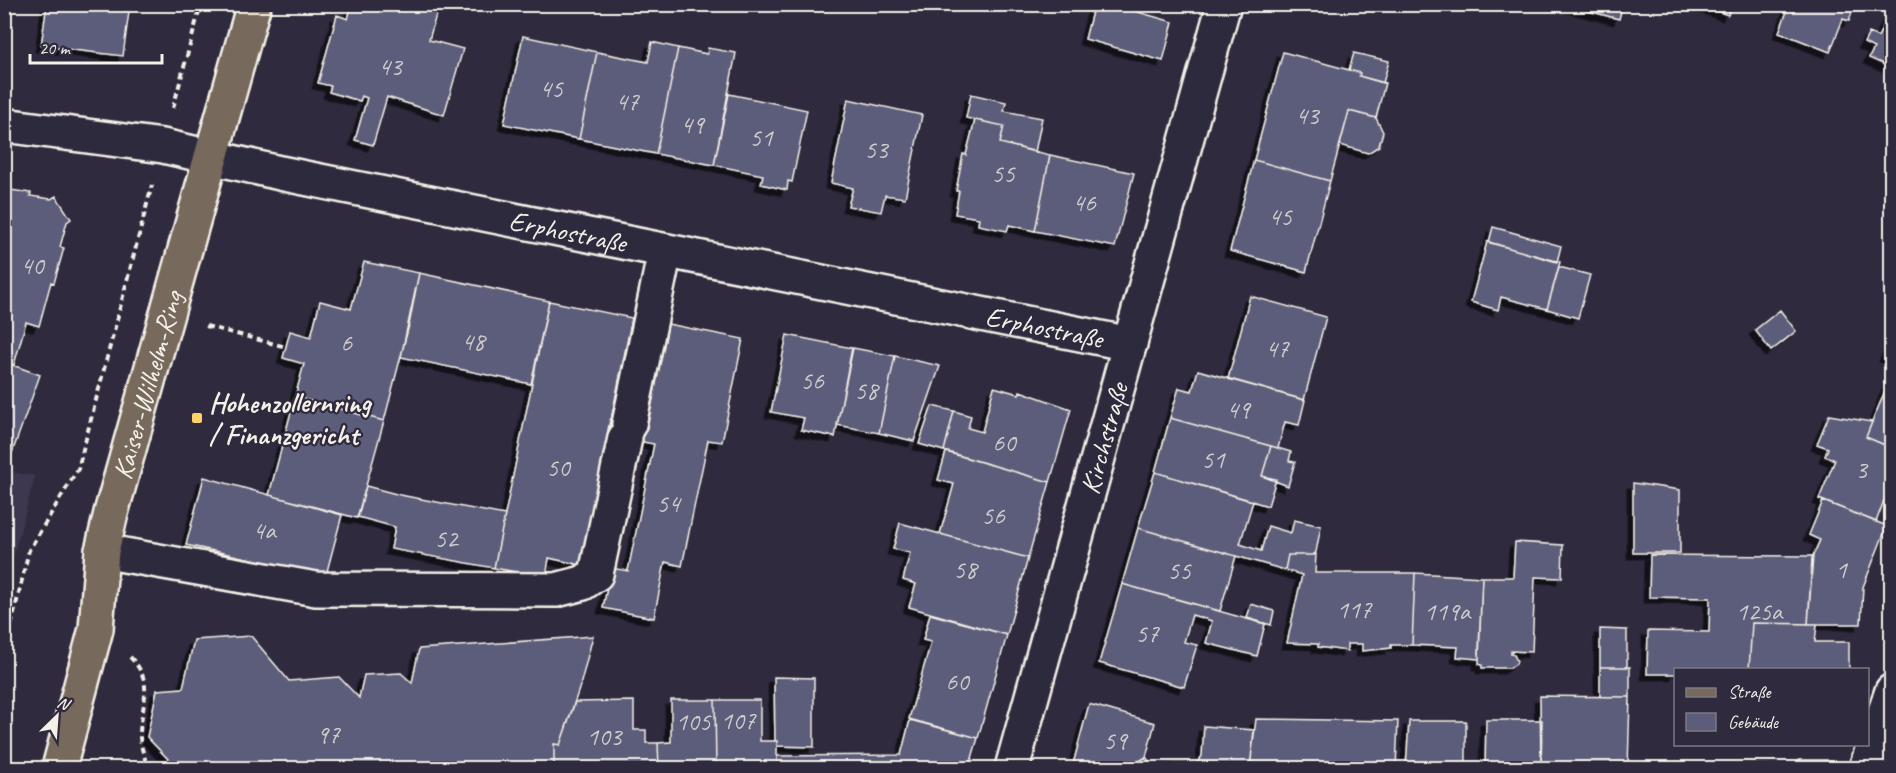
<svg xmlns="http://www.w3.org/2000/svg" width="1896" height="773" font-family="Caveat,sans-serif">
  <style>
    .built { fill: #3c394f }
    .building { fill: #5c5d7a; stroke: #f4f1e8; stroke-width: 1.5; filter: url(#shadow) }
    .lines { fill: none; stroke-linecap: round; stroke-linejoin: round }
    .minor-casing { stroke: #f4f1e8; stroke-width: 38 }
    .major-casing { stroke: #f4f1e8; stroke-width: 38 }
    .path { stroke: #f4f1e8; stroke-width: 4; stroke-dasharray: 6 4.5; stroke-linecap: butt }
    .minor { stroke: #2f2a3d; stroke-width: 33 }
    .major { stroke: #77695c; stroke-width: 33 }
    .poi-dot { fill: #ffd166; stroke: #2f2a3d; stroke-width: 2 }
    .labels { text-anchor: middle; stroke-width: 4.5; stroke-linejoin: round; paint-order: stroke }
    .number-label { font-size: 26px; fill: #cecccc }
    .street-label { font-size: 28px; fill: #f4f1e8; stroke: #2f2a3d }
    .poi-label { font-size: 28px; font-weight: bold; fill: #f4f1e8; stroke: #2f2a3d; text-anchor: start }
  </style>
  <defs>
    <filter id="shadow"><feDropShadow dx="-5.5" dy="5.5" stdDeviation="0" flood-color="#0009"/></filter>
  </defs>
  <rect width="100%" height="100%" fill="#2f2a3d"/>
  <filter id="ink" filterUnits="userSpaceOnUse"><feTurbulence type="fractalNoise" baseFrequency=".0167" numOctaves="2"/><feDisplacementMap in="SourceGraphic" scale="12" xChannelSelector="R" yChannelSelector="G"/><feConvolveMatrix kernelMatrix="1 2 1 2 8 2 1 2 1" color-interpolation-filters="sRGB"/></filter>
  <g filter="url(#ink)">
    <path class="built" d="M5,471l30,5 -30,112 -1,-117z"/>
    <path class="building" d="M47,4h83l-7,52 -82,-10z
      M352,4h87l-10,36 34,9 -19,66 -57,-18 -14,48 -18,-5 12,-42 -5,-2 -2,5 -31,-9 2,-6 -13,-3 19,-68 11,4z
      M1094,4h16l63,18 -10,39 -78,-22z
      M1562,4h61l-4,15z
      M1697,4h35l-4,11z
      M1790,4h65l-6,17 -6,-2 -13,33 -51,-20z
      M1892,8v60l-23,-10 5,-10 -10,-5 5,-10 9,4z
      M523,36l74,16 -18,87 -75,-15z
      M652,42l26,6 -22,106 -77,-15 18,-87 51,10z
      M678,48l29,6 1,-6 28,5 -22,112 -58,-11z
      M1283,52l77,21 -1,3 26,7 -9,35 -27,-7 -19,70 -76,-21z
      M1354,53l35,8 -6,22 -24,-7 1,-3 -11,-3z
      M729,94l78,16 -15,72 -4,-1 -1,9 -26,-6 2,-9 -49,-10z
      M971,94l35,8 -2,9 38,7 -7,34 -35,-9 4,-17 -38,-8z
      M848,99l74,16 -17,83 -20,-3 -4,17 -33,-6 5,-18 -22,-5z
      M1349,111l27,7 7,14 -4,14 -11,7 -28,-8z
      M975,120l29,6 -4,17 50,12 -15,76 -26,-6 -2,6 -29,-6 1,-7 -24,-4 4,-23h-3l7,-37 3,1z
      M1050,155l84,18 -19,74 -80,-16z
      M1254,160l76,21 -24,91 -76,-21z
      M4,189l27,4 -1,3 21,3 5,-3 15,23 -4,3 -7,25 4,1 -10,35 -3,-1 -12,44 -13,-4 -12,43 -10,-3z
      M1493,227l68,19 -4,16 -68,-20z
      M1487,242l73,20 -13,47 -46,-12 -3,13 -27,-8z
      M364,262l55,11 -10,52 -25,96 -89,-24 9,-33 -21,-6 7,-27 21,6 9,-36 31,8z
      M1559,267l31,8 -12,43 -31,-9z
      M419,273l130,28 -18,83 -130,-27z
      M1250,296l76,21 -22,83 -76,-21z
      M549,301l83,17 -51,247 -32,-7 -3,19 -52,-9z
      M1780,310l16,21 -25,20 -16,-21z
      M668,324l75,15 -21,103 -14,-2 -26,126 -17,-4 -11,56 -51,-10 8,-40 17,3 26,-127 -47,-9 3,-15 37,8z
      M787,335l65,13 -17,89 -34,-7 3,-12 -33,-6z
      M1892,341v18l-7,-3z
      M853,348l42,8 -16,77 -42,-8z
      M895,356l45,10 -26,75 -35,-8z
      M4,362l36,13 -29,81 -2,-2 -5,12z
      M1198,370l107,30 -6,25 -14,-3 -7,26 -108,-30 9,-30 13,3z
      M1892,374v74l-26,-11z
      M994,387l25,7 1,-3 51,18 -21,73 -106,-31 10,-40 17,5 -3,12 14,4z
      M295,397l89,24 -27,97 -88,-23z
      M932,406l22,5 -10,40 -25,-7z
      M1829,415l43,7 -6,15 26,11v31l-16,43 -57,-23 16,-39 -10,-4 3,-8 -11,-4z
      M1170,418l101,28 -9,30 14,3 -8,27 -113,-34z
      M1271,446l20,6 -2,9 6,1 -7,24 -26,-10z
      M946,452l104,30 -22,76 -88,-24 14,-50 -16,-4z
      M1155,472l98,29 -13,43 21,7 7,-25 23,7 3,-13 27,6 -5,26 -2,3h-26l-3,15 -147,-42z
      M204,477l138,38 -16,60 -140,-30z
      M1633,483l47,7v63h-47z
      M366,486l34,9 105,20 -11,53 -103,-19 4,-22 -37,-10z
      M1823,501l64,25 -24,61 -2,37h-53l4,-66 8,-18 -11,-5z
      M900,523l128,35 -21,77 -98,-28 7,-23 -13,-4 7,-27 -17,-4z
      M1138,528l98,28 -16,55 -98,-27z
      M1515,542l48,3 -1,33 -27,-1 -3,75 -21,-1v3l3,1 3,6 -1,3 -6,4h-28v-3l-3,-1v-16l3,-71h31z
      M1314,554h2l-1,19h100l-3,72h-21v3l-29,3v-7h-15v7l-29,-4v-3l-31,-1 15,-68 -17,-5 3,-15h26z
      M1650,555l163,1 -5,68 -56,-1 -3,47h-73v4h-29l1,-43 61,1 1,-34 -61,-1z
      M1415,573l67,4 -3,82 -22,-2 1,-10 -46,-2z
      M1122,584l143,40 -8,32 -51,-13 6,-22 -20,-6 -8,27 13,3 -13,42 -85,-24z
      M1251,604l23,7 -3,14 -24,-7z
      M930,614l77,21 -29,103 -69,-19 22,-77 -8,-2z
      M1752,623l65,1 -2,18h34v28h-100z
      M1600,629l27,1v37h-27z
      M251,636l38,45 50,-4 20,21 5,-23 37,-2 11,10 7,-34 174,-13 -13,50 -20,59 -6,-1v24h-385l1,-7 -23,-24 10,-47 26,-2 11,-48z
      M1600,667h30v30h-30z
      M774,677l40,1v69l-37,-1v-5h-2z
      M1540,696l90,1 -2,71h-87z
      M671,700h44l1,68h-57l-1,-25 13,-1z
      M715,700h45v41h17v27h-61z
      M634,701v29h12v13h12l1,25h-105v-24l6,1 15,-43z
      M1089,704l66,19 -9,34 -18,11h-56z
      M1256,719l142,2 -2,47h-146z
      M910,720l68,18 -9,30h-192v-12l124,-1z
      M1486,720h56l-1,48h-56z
      M1409,721h57v47h-60z
      M1204,726l50,4 -4,38h-75v-4h21l6,-8z
      M1892,750v18h-7z
      M1146,757l6,8 23,-1v4h-47z
      M1799,760h28v8h-83v-3l55,1z
      M1649,764l95,1v3h-96z"/>
    <g class="lines">
      <g class="minor-casing">
        <g id="minor">
          <path id="s1" d="M4,125l159,21 117,27 850,171"/>
          <path d="M629,424l36,-173"/>
          <path d="M102,551l214,38 240,1 27,-7 13,-9 29,-136"/>
          <path id="s2" d="M1012,768l212,-764"/>
          <path d="M1866,768l26,-77"/>
        </g>
      </g>
      <g class="major-casing">
        <g id="major">
          <path id="s3" d="M59,768l37,-139 6,-78 9,-38 143,-509"/>
        </g>
      </g>
      <path class="path" d="M173,108l28,-104
        M206,326l80,21
        M4,656l25,-106 49,-81 74,-284
        M130,657c25,25 12,45 10,75 -1,11 5,26 8,36"/>
      <use href="#minor" class="minor"/>
      <use href="#major" class="major"/>
    </g>
  </g>
  <rect class="poi-dot" x="191" y="412" width="12" height="12" rx="3"/>
  <g class="labels">
    <g class="number-label">
      <text x="390" y="75">43</text>
      <text x="551" y="97">45</text>
      <text x="627" y="110">47</text>
      <text x="1307" y="124">43</text>
      <text x="692" y="133">49</text>
      <text x="761" y="146">51</text>
      <text x="876" y="158">53</text>
      <text x="1003" y="182">55</text>
      <text x="1084" y="211">46</text>
      <text x="1280" y="225">45</text>
      <text x="32" y="274">40</text>
      <text x="473" y="350">48</text>
      <text x="346" y="351">6</text>
      <text x="1277" y="357">47</text>
      <text x="812" y="389">56</text>
      <text x="866" y="399">58</text>
      <text x="1238" y="418">49</text>
      <text x="1004" y="451">60</text>
      <text x="1213" y="468">51</text>
      <text x="558" y="476">50</text>
      <text x="1861" y="478">3</text>
      <text x="668" y="512">54</text>
      <text x="993" y="524">56</text>
      <text x="264" y="539">4a</text>
      <text x="446" y="547">52</text>
      <text x="965" y="578">58</text>
      <text x="1841" y="578">1</text>
      <text x="1179" y="579">55</text>
      <text x="1354" y="618">117</text>
      <text x="1447" y="620">119a</text>
      <text x="1759" y="620">125a</text>
      <text x="1147" y="642">57</text>
      <text x="957" y="690">60</text>
      <text x="738" y="729">107</text>
      <text x="693" y="730">105</text>
      <text x="328" y="743">97</text>
      <text x="604" y="745">103</text>
      <text x="1115" y="749">59</text>
    </g>
    <g class="street-label">
      <text dy="10" stroke="none"><textPath href="#s1" startOffset="574">Erphostraße</textPath></text>
      <text dy="10" stroke="none"><textPath href="#s1" startOffset="1060">Erphostraße</textPath></text>
      <text dy="10" stroke="none"><textPath href="#s3" startOffset="394">Kaiser-Wilhelm-Ring</textPath></text>
      <text dy="10" stroke="none"><textPath href="#s2" startOffset="342">Kirchstraße</textPath></text>
    </g>
    <g class="poi-label">
      <text x="209" y="412">Hohenzollernring<tspan x="209" dy="32">/ Finanzgericht</tspan></text>
    </g>
  </g>
  <rect width="1896" height="773" fill="none" stroke="#2f2a3d" stroke-width="24"/>
  <rect x="12" y="12" width="1872" height="749" fill="none" stroke="#f4f1e8" stroke-width="2" filter="url(#ink)"/>
  <rect x="1674" y="668" width="195" height="78" fill="#2f2a3d" stroke="#7e7a81" stroke-width="1.5"/>
  <rect x="1686" y="688" width="30" height="9" fill="#77695c" stroke="#7e7a81" stroke-width="1.5"/>
  <text x="1728" y="698" font-size="18" fill="#f4f1e8">Straße</text>
  <rect x="1686" y="713" width="30" height="18" fill="#5c5d7a" stroke="#7e7a81" stroke-width="1.5"/>
  <text x="1728" y="728" font-size="18" fill="#f4f1e8">Gebäude</text>
  <g transform="translate(57 716) rotate(25)" stroke="#2f2a3d" stroke-width="4.5" paint-order="stroke">
  <path d="M0-4.5L10 22L0 15L-10 22Z" fill="#f4f1e8"/>
  <text y="-9" font-size="16" font-weight="bold" text-anchor="middle" fill="#f4f1e8">N</text>
  </g>
  <path d="M30 54v9h132v-9" fill="none" stroke="#f4f1e8" stroke-width="3"/>
  <text x="39" y="54" font-size="18" fill="#f4f1e8" stroke="#2f2a3d" stroke-width="4.5" paint-order="stroke">20 m</text>
</svg>
